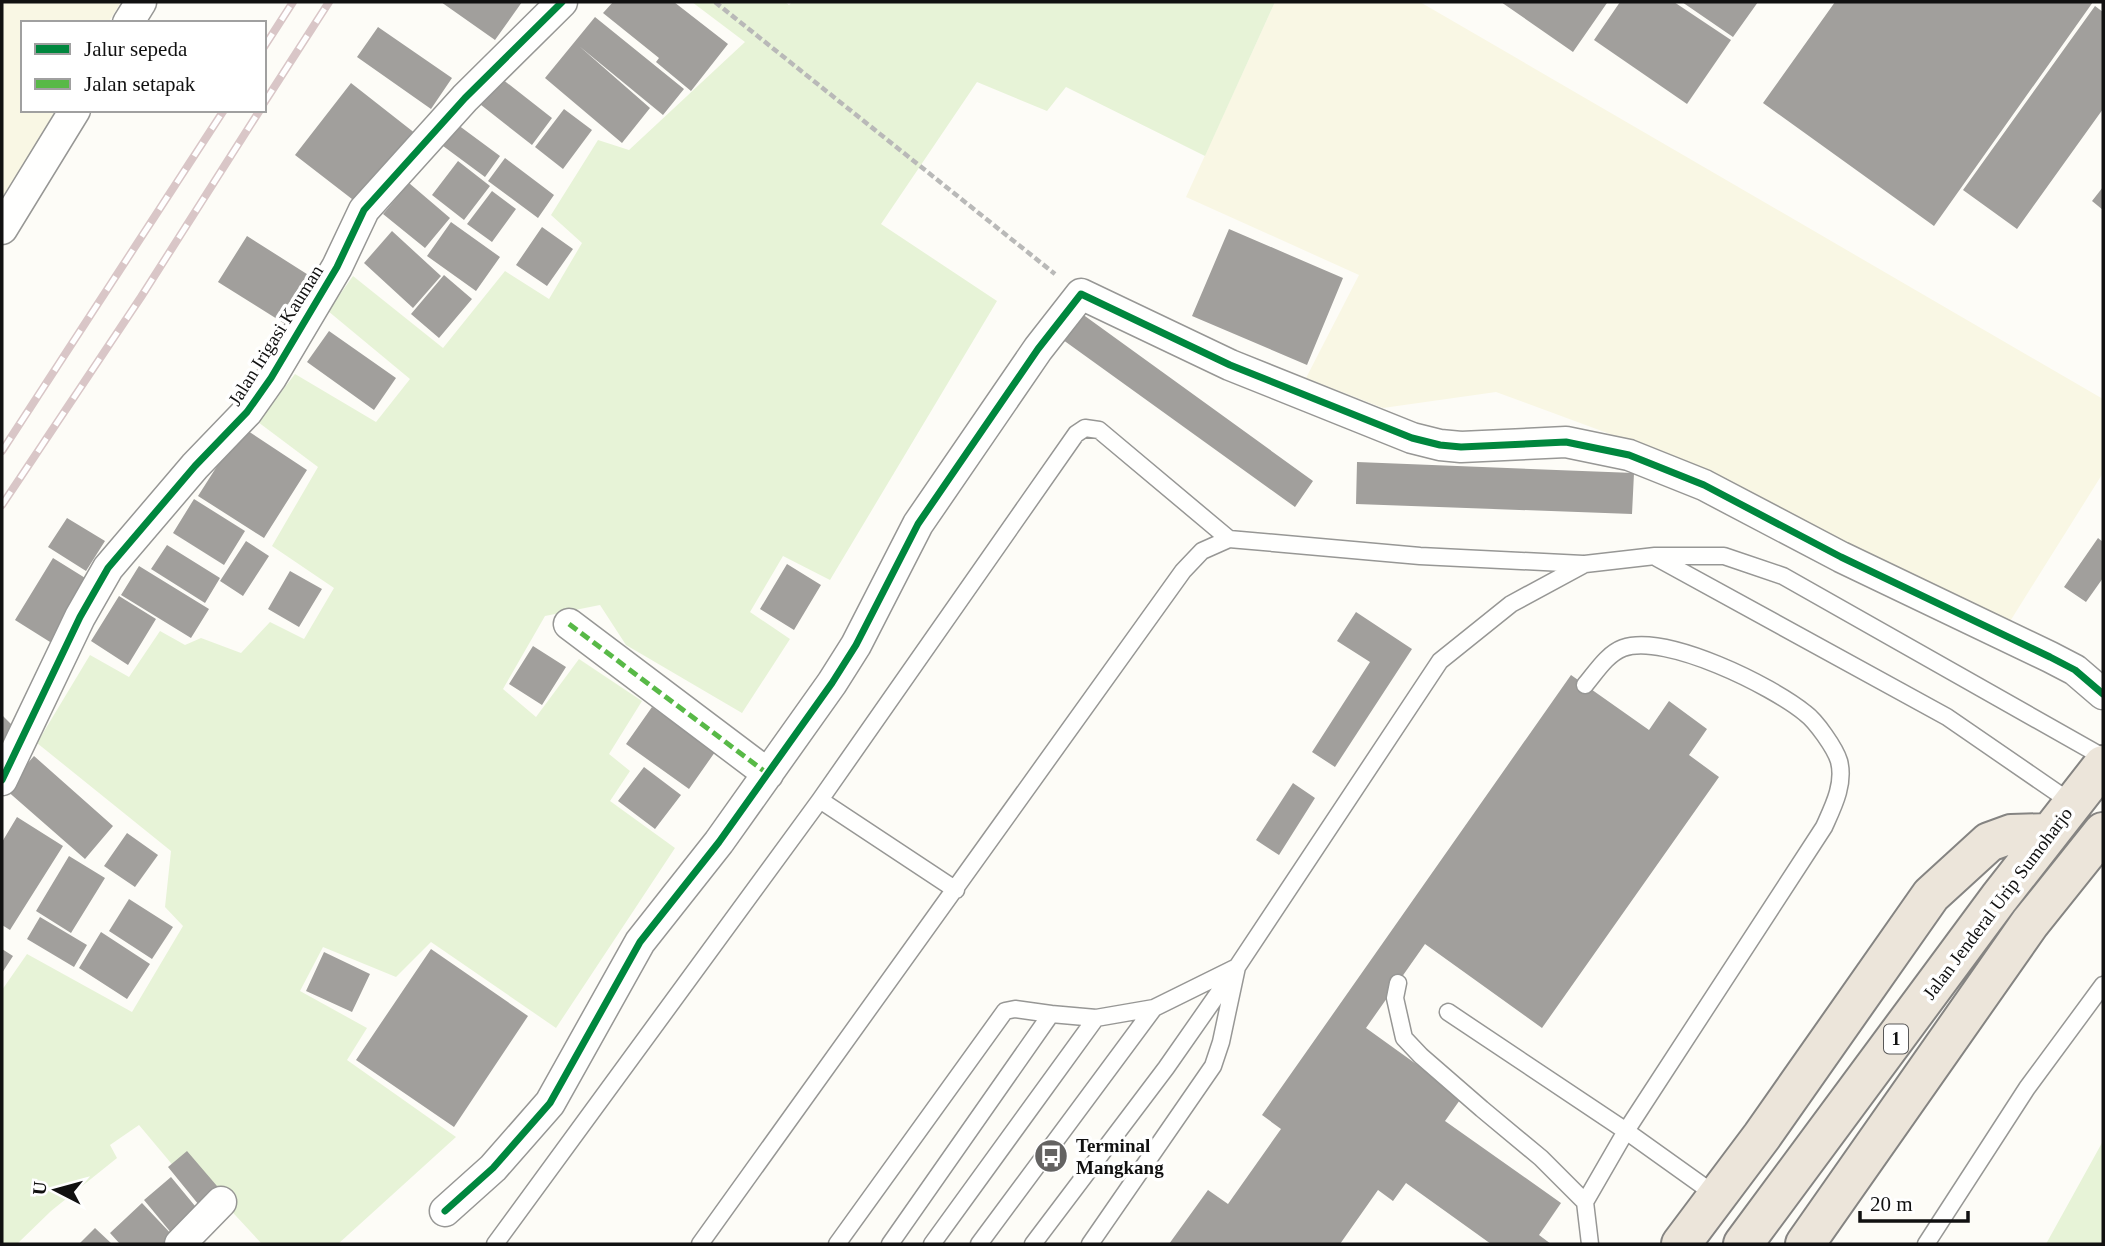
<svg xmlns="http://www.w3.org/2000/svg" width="2105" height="1246" font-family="Georgia,serif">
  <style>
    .farmland { fill: #f9f7e4 }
    .green { fill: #e7f3d7 }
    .building { fill: #a19f9c }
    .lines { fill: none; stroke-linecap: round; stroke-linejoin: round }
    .service-casing { stroke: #979795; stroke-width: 19 }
    .minor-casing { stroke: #979795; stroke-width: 33 }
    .trunk-casing { stroke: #858482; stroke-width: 42 }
    .path { stroke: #b9b9b8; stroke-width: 4.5; stroke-dasharray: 7 3.5; stroke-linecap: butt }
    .service { stroke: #fffffe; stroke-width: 16 }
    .minor { stroke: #fffffe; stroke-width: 30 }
    .trunk { stroke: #ece5da; stroke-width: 38 }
    .rail-casing { stroke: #d9c6c7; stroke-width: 8 }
    .rail { stroke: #fff; stroke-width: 5; stroke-dasharray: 16; stroke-linecap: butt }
    .quiet { stroke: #58b947; stroke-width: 5; stroke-dasharray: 10 5; stroke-linecap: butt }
    .cycleway-casing { stroke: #fff; stroke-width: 11 }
    .cycleway { stroke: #00873e; stroke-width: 7 }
    .labels { text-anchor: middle; stroke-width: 7; stroke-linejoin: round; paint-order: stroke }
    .shield { fill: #fff; stroke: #585858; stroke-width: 2 }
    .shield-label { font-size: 18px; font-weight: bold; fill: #111 }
    .street-label { font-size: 19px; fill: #111; stroke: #fff }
    .poi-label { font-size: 19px; font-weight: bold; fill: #111; stroke: #fff; text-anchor: start }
  </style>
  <rect width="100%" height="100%" fill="#fdfcf7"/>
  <path class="farmland" d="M2,2h119l-13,21h-85v87h33l-54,91z
    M1275,2h145l683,397v74l-94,150 -372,-179 -141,-52 -113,16 -77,-30 53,-103 -173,-78z"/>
  <path class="green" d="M692,2h93l4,3 3,-3h483l-70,154 -139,-69 -19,24 -70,-29 -96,142 116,77 -167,279 -47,-24 -33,56 40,27 -48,74 -116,-68 -26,-40 -55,11 -42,73 33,28 43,-58 63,42 -33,53 21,17 -20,30 65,47 -119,180 -125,-86 -35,35 -73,-30 -23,44 67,37 -20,32 109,77 -118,107h-76l-39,-42 -37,-21 -47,-56 -29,20 7,13 -66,53 -34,33h-15v-254l25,-36 105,58 51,-86 -18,-19 6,-56 -134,-108 53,-88 39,22 31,-46 25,14 16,-7 40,15 29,-31 34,17 30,-51 -62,-42 46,-79 -60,-45 37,-48 81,48 34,-43 -82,-68 25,-35 90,72 62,-77 44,28 33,-56 -31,-28 47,-75 31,10 116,-108z
    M2103,1141v103h-57z"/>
  <path class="building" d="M441,2h81l-27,38z
    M613,2h61l54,42 -37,47 -35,-29 3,-4 -56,-45z
    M1501,2h104l2,1 -34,49z
    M1620,2h54l57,38 -44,64 -93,-64z
    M1682,2h76l-25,35z
    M1835,2h258l-159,224 -171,-123z
    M2095,6l8,6v97l-86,120 -54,-39z
    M595,17l89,72 -21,26 -84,-69 71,62 -28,35 -77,-65z
    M378,27l74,51 -21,31 -74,-52z
    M497,75l55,43 -20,27 -56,-44z
    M351,83l65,51 -55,72 -66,-51z
    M564,109l28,21 -29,39 -28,-22z
    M454,122l46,34 -15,21 -46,-34z
    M505,158l49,37 -16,23 -50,-37z
    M458,161l32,25 -26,34 -32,-25z
    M409,183l41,35 -25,30 -42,-34z
    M2103,187v23l-11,-9z
    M492,191l24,18 -24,33 -25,-18z
    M451,222l49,35 -24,34 -49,-35z
    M542,227l31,22 -26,37 -31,-21z
    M1229,229l114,49 -36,87 -115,-49z
    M392,231l49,45 -28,32 -49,-45z
    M247,236l74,47 -28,46 -75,-47z
    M444,275l28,24 -33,39 -28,-24z
    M1078,311l235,170 -18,26 -236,-170z
    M329,331l67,47 -22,32 -67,-48z
    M242,427l65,43 -43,68 -66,-42z
    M1357,462l277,11 -2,41 -276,-10z
    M194,499l51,32 -21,34 -51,-32z
    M67,518l38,23 -19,30 -38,-24z
    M2098,538l5,4v36l-17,24 -22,-15z
    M246,541l23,15 -26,40 -23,-15z
    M167,545l53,33 -15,25 -54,-34z
    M53,558l37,23 -32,66 -43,-27z
    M787,564l34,21 -27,45 -34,-21z
    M139,566l70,43 -18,29 -70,-43z
    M290,571l32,18 -23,38 -31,-18z
    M119,596l37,23 -28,46 -37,-24z
    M1356,612l56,37 -77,118 -23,-15 58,-90 -33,-21z
    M533,646l33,21 -24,38 -33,-21z
    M1571,675l78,55 20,-29 38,28 -18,26 30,22 -177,251 -117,-84 -59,84 96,69 -17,24 116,82 -22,32 12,9h-60l-85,-61 -13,18 -15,-11 -38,54h-171l39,-54 20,14 53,-75 -19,-14z
    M652,707l63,45 -26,37 -63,-45z
    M2,715l13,13 -13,15z
    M34,756l79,70 -28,33 -80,-70z
    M644,767l37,28 -26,34 -37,-28z
    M1293,783l22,15 -36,57 -23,-15z
    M17,817l46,29 -53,84 -8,-5v-83z
    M127,833l31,22 -23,32 -31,-21z
    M69,856l36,22 -34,55 -35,-22z
    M129,899l44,28 -21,32 -43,-28z
    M40,917l47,28 -13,22 -47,-28z
    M101,932l49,32 -23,35 -48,-31z
    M2,949l11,7 -11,17z
    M431,949l97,67 -74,111 -98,-67z
    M324,952l46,22 -18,38 -46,-21z
    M187,1151l36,42 -20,17 -35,-43z
    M171,1177l29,35 -27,23 -29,-35z
    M142,1203l32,34 -8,7h-46l-10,-11z
    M95,1228l17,16h-33z"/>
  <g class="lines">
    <g class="service-casing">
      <path id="service" d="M1657,558l290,159 125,86
        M1585,685c11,-13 22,-31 38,-37 43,-15 149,38 182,65 11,8 30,35 34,48 6,23 -6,46 -15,66l-198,304 91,65
        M820,800l136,90
        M1398,983l-3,15 9,40 17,18 61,53 59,49 44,44 5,42
        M1448,1012l178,119 -41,71
        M495,1244l325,-444 256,-366 9,-6 14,2 130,109
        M700,1244l483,-673 19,-20 27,-12 191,17 163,8
        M837,1244l168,-233 10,-2 36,5
        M890,1244l161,-230 45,4
        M932,1244l164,-226 58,-10
        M979,1244l175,-236 83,-41
        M1033,1244l133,-176 65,-93
        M1090,1244l123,-178 8,-24 16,-75 203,-306 71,-57 74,-40 70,-8h69l59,20 320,181
        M1926,1244l101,-156 76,-103"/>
    </g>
    <g class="minor-casing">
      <path id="minor" d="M128,23l13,-21
        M2,229l73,-119
        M569,624l199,150
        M2,780l78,-163 28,-49 87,-102 52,-54 24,-34 66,-111 27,-57 101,-112 97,-96
        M445,1211l48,-43 57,-65 90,-161 79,-100 113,-159 24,-38 62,-121 120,-175 43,-55 149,71 182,73 28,7 21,2 105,-5 63,13 75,30 137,72 209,100 25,13 28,24
        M180,1244l41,-42"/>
    </g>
    <g class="trunk-casing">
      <path id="trunk" d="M1681,1244l81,-108 169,-241 58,-53 22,-8 37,-1
        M1743,1244l256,-346 104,-133
        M1805,1244l225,-321 73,-91"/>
    </g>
    <path class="path" d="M715,2l340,272"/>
    <use href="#service" class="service"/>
    <use href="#minor" class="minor"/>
    <use href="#trunk" class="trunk"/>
    <g class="rail-casing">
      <path id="rail" d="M264,47l29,-45
        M264,103l65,-101
        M2,451l222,-341
        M2,505l139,-208 119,-187"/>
    </g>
    <use href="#rail" class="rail"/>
    <path class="quiet" d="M569,624l199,150"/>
    <g class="cycleway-casing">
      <path id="cycleway" d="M2,780l78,-163 28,-49 87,-102 52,-54 24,-34 66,-111 27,-57 101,-112 97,-96
        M445,1211l48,-43 57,-65 90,-161 79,-100 113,-159 24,-38 62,-121 120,-175 43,-55 149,71 182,73 28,7 21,2 105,-5 63,13 75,30 137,72 209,100 25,13 28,24"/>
    </g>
    <use href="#cycleway" class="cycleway"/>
  </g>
  <defs>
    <g id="bus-disc" transform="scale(1.75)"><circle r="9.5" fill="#646362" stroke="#fff"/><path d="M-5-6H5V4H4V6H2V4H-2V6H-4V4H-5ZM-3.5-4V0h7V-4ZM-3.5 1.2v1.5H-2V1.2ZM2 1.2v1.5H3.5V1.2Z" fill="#fff"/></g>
  </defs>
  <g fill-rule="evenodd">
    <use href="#bus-disc" x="1051" y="1156"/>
  </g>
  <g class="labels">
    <rect class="shield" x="1884" y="1024.5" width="24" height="29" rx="5"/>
    <g class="shield-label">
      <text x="1896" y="1045">1</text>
    </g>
    <g class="street-label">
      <text transform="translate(275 335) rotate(-58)" y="7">Jalan Irigasi Kauman</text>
      <text transform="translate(1997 903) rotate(-53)" y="7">Jalan Jenderal Urip Sumoharjo</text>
    </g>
    <g class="poi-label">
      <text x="1076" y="1152">Terminal<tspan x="1076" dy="22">Mangkang</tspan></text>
    </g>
  </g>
  <rect width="2105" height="1246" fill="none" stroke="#111111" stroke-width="7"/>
  <rect x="21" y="21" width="245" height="91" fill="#ffffff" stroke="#a0a0a0" stroke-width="2"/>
  <rect x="35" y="44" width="35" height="10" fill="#00873e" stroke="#a0a0a0" stroke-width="2"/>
  <text x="84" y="56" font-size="21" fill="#111111">Jalur sepeda</text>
  <rect x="35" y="79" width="35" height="10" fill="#58b947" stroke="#a0a0a0" stroke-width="2"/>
  <text x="84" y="91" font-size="21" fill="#111111">Jalan setapak</text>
  <g transform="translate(56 1190) rotate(276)" stroke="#ffffff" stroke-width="5" paint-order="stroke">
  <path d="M0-5L12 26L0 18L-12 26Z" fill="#111111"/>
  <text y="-10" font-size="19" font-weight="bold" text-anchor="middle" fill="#111111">U</text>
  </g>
  <path d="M1860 1211v10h108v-10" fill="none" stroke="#111111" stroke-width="3.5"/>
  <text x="1870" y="1211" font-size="21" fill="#111111" stroke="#ffffff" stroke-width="5" paint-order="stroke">20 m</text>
</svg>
